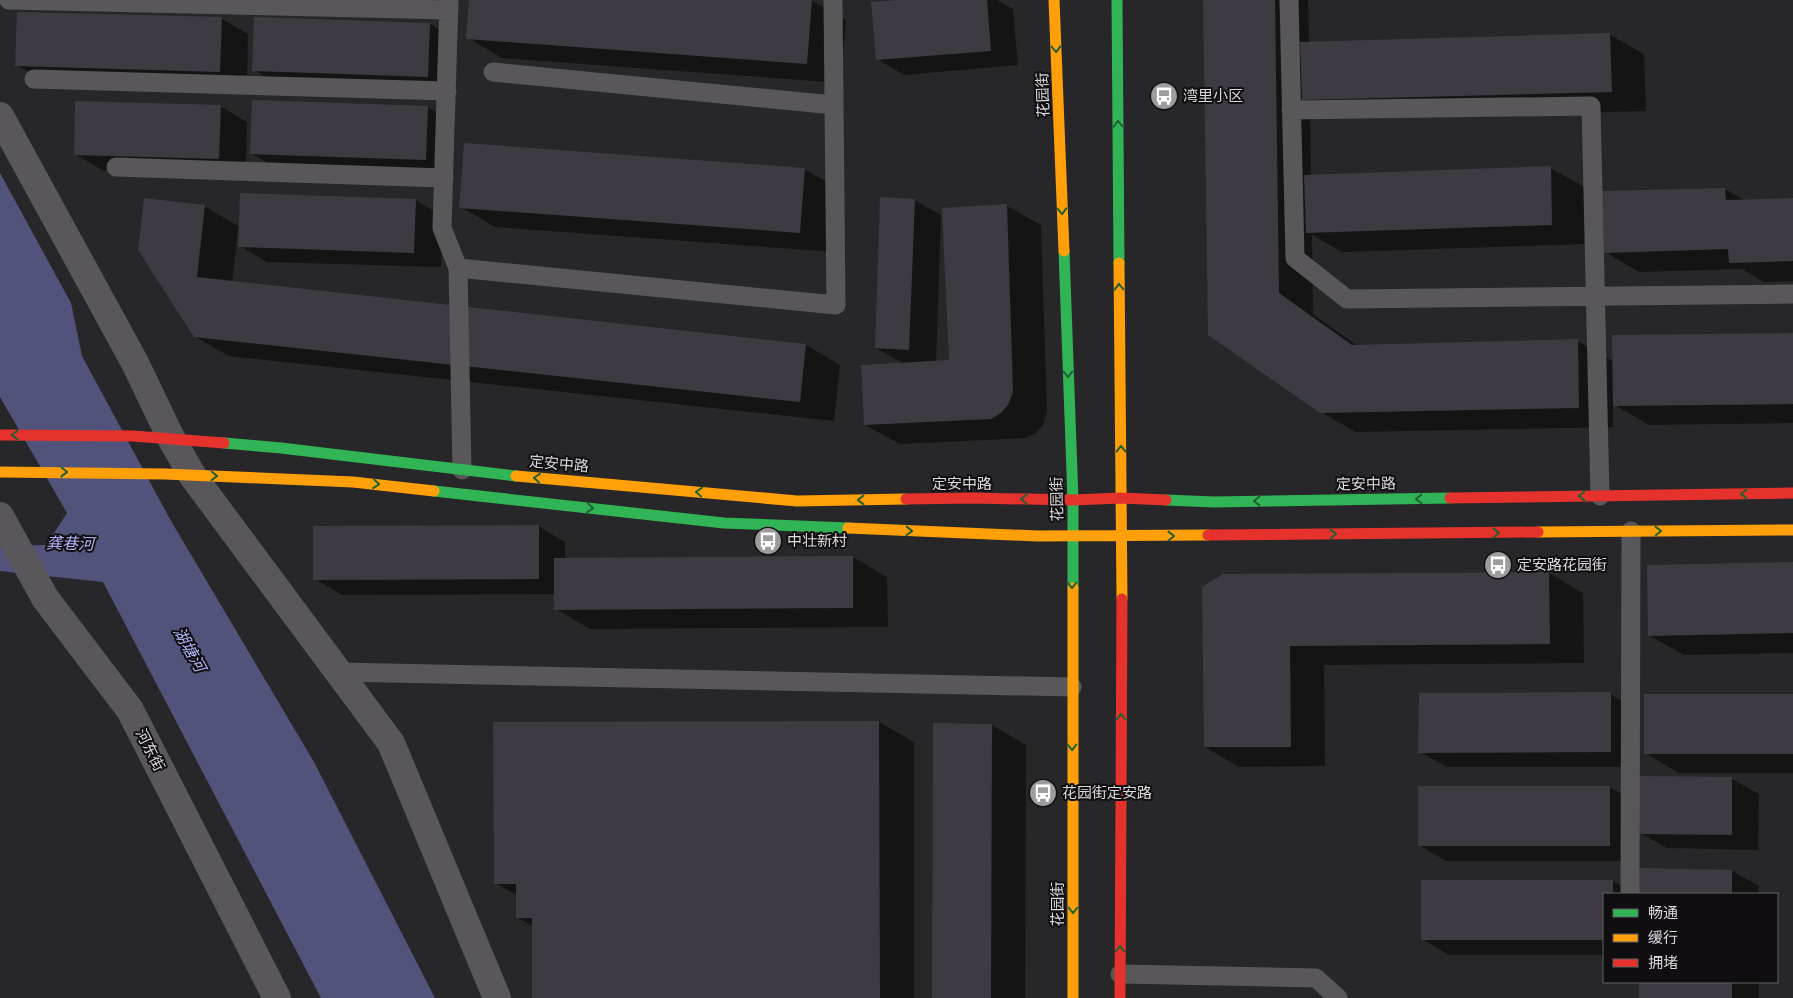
<svg xmlns="http://www.w3.org/2000/svg" width="1793" height="998" font-family="Mulish,'Noto Sans SC',sans-serif">
  <style>
    .water { fill: #51537a }
    .shadow { fill: #0007 }
    .building { fill: #3e3a42 }
    .lines { fill: none; stroke-linecap: round; stroke-linejoin: round }
    .lane { stroke: #595759; stroke-width: 19 }
    .street { stroke: #595759; stroke-width: 28 }
    .fast { stroke: #30b455; stroke-width: 11 }
    .slow { stroke: #ff9f0a; stroke-width: 11 }
    .jam { stroke: #e5322d; stroke-width: 11 }
    .oneway { stroke: #206132 }
    .labels { text-anchor: middle; stroke-width: 4; stroke-linejoin: round; paint-order: stroke }
    .street-label { font-size: 15px; fill: #dddadd; stroke: #100e10 }
    .poi-label { font-size: 15px; fill: #dddadd; stroke: #100e10; text-anchor: start }
    .water-label { font-size: 16px; font-style: italic; fill: #b3b7fd; stroke: #100e10 }
  </style>
  <rect width="100%" height="100%" fill="#272628"/>
  <path class="water" d="M0,173l71,130 11,53 89,165 143,241 121,236h-114l-218,-416 -103,-11v-25l46,-1 21,-32 -67,-116z"/>
  <path class="shadow" d="M471,0h340l35,20 -5,63 -339,-25 -34,-20z
    M913,0h84l16,9 5,56 -114,10 -27,-16z
    M1204,0h104l1,43 301,-8 34,19 2,57 -309,8 -27,-16 1,73 239,-8 35,19 1,57 -244,8 -30,-17 1,79 45,32 219,-5 37,21 179,-28v89l-144,2 -36,-21v23l-257,5 -35,-20 -112,-78z
    M222,19l26,15 -1,52 -203,-5 -27,-16z
    M430,24l26,16 -1,51 -174,-5 -27,-16z
    M220,106l27,16 -1,51 -144,-3 -27,-16z
    M428,107l27,16 -2,52 -175,-6 -27,-16z
    M804,169l35,20 -5,63 -339,-25 -34,-20z
    M1725,189l21,12 47,-1v81l-29,1 -22,-13 -103,3 -34,-20z
    M416,200l26,16 -1,51 -174,-5 -27,-16v-16l-2,-1 -6,54 574,62 34,20 -6,56 -605,-65 -35,-20 -54,-87 64,-43 36,21z
    M914,200l27,15 -5,147 15,-1 56,-155 34,19 6,187 -4,13 -7,8 -10,5 -126,6 -35,-19 39,-61 -28,-16z
    M538,526l27,16v17l288,-2 34,20 1,50 -298,2 -34,-20v-15l-214,1 -27,-16z
    M1793,563v90l-109,2 -34,-19z
    M1549,573l34,20 1,70 -260,2 1,101 -86,1 -34,-20 -1,-159z
    M1610,694l27,15v58h-190l-27,-15z
    M1793,695v78h-114l-34,-20z
    M879,722l35,20v256h-380v-71l-17,-10 1,-21 -23,-13v-160z
    M992,725l34,20 -1,253h-92z
    M1641,777l91,2 27,15 -1,56 -91,-2 -27,-15z
    M1610,787l27,16v58h-191l-27,-16z
    M1640,869l92,2 27,15 -1,8h-119z
    M1613,881l22,13h-31v61h-155l-27,-16z
    M1640,982h119v16h-119z"/>
  <path class="building" d="M469,0h343l-5,64 -341,-25z
    M898,0h89l4,51 -115,9 -5,-58z
    M1203,0h72l4,293 73,52 226,-6 1,69 -259,5 -112,-78z
    M17,12l205,5 -2,55 -205,-6z
    M254,17l176,6 -2,54 -176,-6z
    M1610,33l2,59 -310,8 -2,-58z
    M252,100l176,6 -2,54 -176,-6z
    M75,101l146,4 -2,54 -145,-4z
    M464,143l341,25 -5,65 -341,-25z
    M1551,166l1,59 -246,8 -2,-58z
    M1725,188l1,12 67,-2v63l-64,2 -1,-14 -124,4 -2,-62z
    M240,193l176,6 -2,54 -176,-6z
    M880,197l35,2 -6,151 -34,-2z
    M144,198l61,7 -8,72 609,67 -6,58 -606,-65 -56,-87z
    M1007,204l6,188 -5,13 -7,8 -10,6 -127,6 -3,-60 88,-5 -7,-152z
    M1793,333v71l-180,2 -1,-71z
    M539,525v54l-226,1v-54z
    M853,556v52l-299,2v-52z
    M1793,562v71l-145,3 -1,-71z
    M1549,572l1,72 -260,2 1,101h-87l-2,-160 21,-13z
    M1611,692v60l-193,1 1,-60z
    M1644,694h149v60h-149z
    M879,721l1,277h-348v-80h-16v-34h-22l-1,-162z
    M933,723l59,1 -1,274h-59z
    M1639,776l93,1v58l-93,-1z
    M1418,786h192v60h-192z
    M1639,868l93,2v24h-94z
    M1421,880h192v14h-9v46h-183z
    M1639,982h93v16h-93z"/>
  <g class="lines">
    <path class="lane" d="M9,0l440,10
      M449,0l-7,228 16,40 4,202
      M1289,0l6,258 52,41 446,-5
      M493,72l341,33
      M34,79l413,12
      M1291,110l300,-4 9,390
      M116,167l328,11
      M458,268l378,37 -3,-305
      M338,672l734,15
      M1630,894l1,-363
      M1120,974l196,4 22,20"/>
    <path class="street" d="M0,116l135,247 36,75 21,37 199,268 106,255
      M0,516l45,82 85,112 147,288"/>
    <path class="fast" d="M1117,0l2,263
      M1064,251l9,249v88
      M224,443l57,5 235,28
      M434,491l290,32 124,5
      M1166,500l48,2 236,-4"/>
    <path class="slow" d="M1054,0l10,251
      M1119,263l3,336
      M0,472l165,2 188,8 81,9
      M516,476l281,25 109,-2
      M848,528l189,8 171,-1
      M1538,532l255,-2
      M1073,588v410"/>
    <path class="jam" d="M0,435l133,1 91,7
      M1450,498l343,-5
      M906,499l67,-1 100,2 48,-2 45,2
      M1208,535l330,-3
      M1120,998l2,-399"/>
  </g>
  <defs><path id="oneway-chevron" d="M-2-3.5L2.5 0L-2 3.5" fill="none" stroke-width="1.6" stroke-linecap="round" stroke-linejoin="round" transform="scale(1.25)"/></defs>
  <g class="oneway">
    <use href="#oneway-chevron" transform="translate(1056 49) rotate(88)"/>
    <use href="#oneway-chevron" transform="translate(1118 124) rotate(-91)"/>
    <use href="#oneway-chevron" transform="translate(1062 211) rotate(88)"/>
    <use href="#oneway-chevron" transform="translate(1119 287) rotate(-91)"/>
    <use href="#oneway-chevron" transform="translate(1068 374) rotate(88)"/>
    <use href="#oneway-chevron" transform="translate(15 435) rotate(-180)"/>
    <use href="#oneway-chevron" transform="translate(1121 449) rotate(-91)"/>
    <use href="#oneway-chevron" transform="translate(64 472) rotate(1)"/>
    <use href="#oneway-chevron" transform="translate(214 476) rotate(2)"/>
    <use href="#oneway-chevron" transform="translate(537 478) rotate(-175)"/>
    <use href="#oneway-chevron" transform="translate(376 484) rotate(6)"/>
    <use href="#oneway-chevron" transform="translate(699 492) rotate(-175)"/>
    <use href="#oneway-chevron" transform="translate(1744 494) rotate(179)"/>
    <use href="#oneway-chevron" transform="translate(1582 496) rotate(179)"/>
    <use href="#oneway-chevron" transform="translate(1024 499) rotate(-179)"/>
    <use href="#oneway-chevron" transform="translate(1419 499) rotate(179)"/>
    <use href="#oneway-chevron" transform="translate(861 500) rotate(179)"/>
    <use href="#oneway-chevron" transform="translate(1257 501) rotate(179)"/>
    <use href="#oneway-chevron" transform="translate(590 508) rotate(6)"/>
    <use href="#oneway-chevron" transform="translate(909 531) rotate(2)"/>
    <use href="#oneway-chevron" transform="translate(1658 531) rotate(-1)"/>
    <use href="#oneway-chevron" transform="translate(1496 533) rotate(-1)"/>
    <use href="#oneway-chevron" transform="translate(1333 534) rotate(-1)"/>
    <use href="#oneway-chevron" transform="translate(1171 536) rotate(-1)"/>
    <use href="#oneway-chevron" transform="translate(1072 585) rotate(90)"/>
    <use href="#oneway-chevron" transform="translate(1121 717) rotate(-90)"/>
    <use href="#oneway-chevron" transform="translate(1072 747) rotate(90)"/>
    <use href="#oneway-chevron" transform="translate(1073 910) rotate(90)"/>
    <use href="#oneway-chevron" transform="translate(1120 949) rotate(-90)"/>
  </g>
  <defs>
    <g id="bus-disc" transform="scale(1.4375)"><circle r="9.5" fill="#9d9b9e" stroke="#100e10"/><path d="M-5-6H5V4H4V6H2V4H-2V6H-4V4H-5ZM-3.5-4V0h7V-4ZM-3.5 1.2v1.5H-2V1.2ZM2 1.2v1.5H3.5V1.2Z" fill="#fff"/></g>
  </defs>
  <g fill-rule="evenodd">
    <use href="#bus-disc" x="1164" y="96"/>
    <use href="#bus-disc" x="768" y="541"/>
    <use href="#bus-disc" x="1498" y="565"/>
    <use href="#bus-disc" x="1043" y="793"/>
  </g>
  <g class="labels">
    <g class="street-label">
      <text transform="translate(1043 95) rotate(-92)" y="5">花园街</text>
      <text transform="translate(559 464) rotate(5)" y="5">定安中路</text>
      <text x="962" y="489">定安中路</text>
      <text transform="translate(1366 484) rotate(-1)" y="5">定安中路</text>
      <text transform="translate(1057 499) rotate(-91)" y="5">花园街</text>
      <text transform="translate(150 750) rotate(63)" y="5">河东街</text>
      <text transform="translate(1058 904) rotate(-90)" y="5">花园街</text>
    </g>
    <g class="poi-label">
      <text x="1183" y="101">湾里小区</text>
      <text x="787" y="546">中壮新村</text>
      <text x="1517" y="570">定安路花园街</text>
      <text x="1062" y="798">花园街定安路</text>
    </g>
    <g class="water-label">
      <text transform="translate(70 543) rotate(1)" y="6">龚巷河</text>
      <text transform="translate(190 649) rotate(61)" y="6">湖塘河</text>
    </g>
  </g>
  <rect x="1603" y="893" width="175" height="90" fill="#100e10" stroke="#626062"/>
  <rect x="1613" y="909" width="25" height="8" fill="#30b455" stroke="#626062"/>
  <text x="1648" y="918" font-size="15" fill="#dddadd">畅通</text>
  <rect x="1613" y="934" width="25" height="8" fill="#ff9f0a" stroke="#626062"/>
  <text x="1648" y="943" font-size="15" fill="#dddadd">缓行</text>
  <rect x="1613" y="959" width="25" height="8" fill="#e5322d" stroke="#626062"/>
  <text x="1648" y="968" font-size="15" fill="#dddadd">拥堵</text>
</svg>
